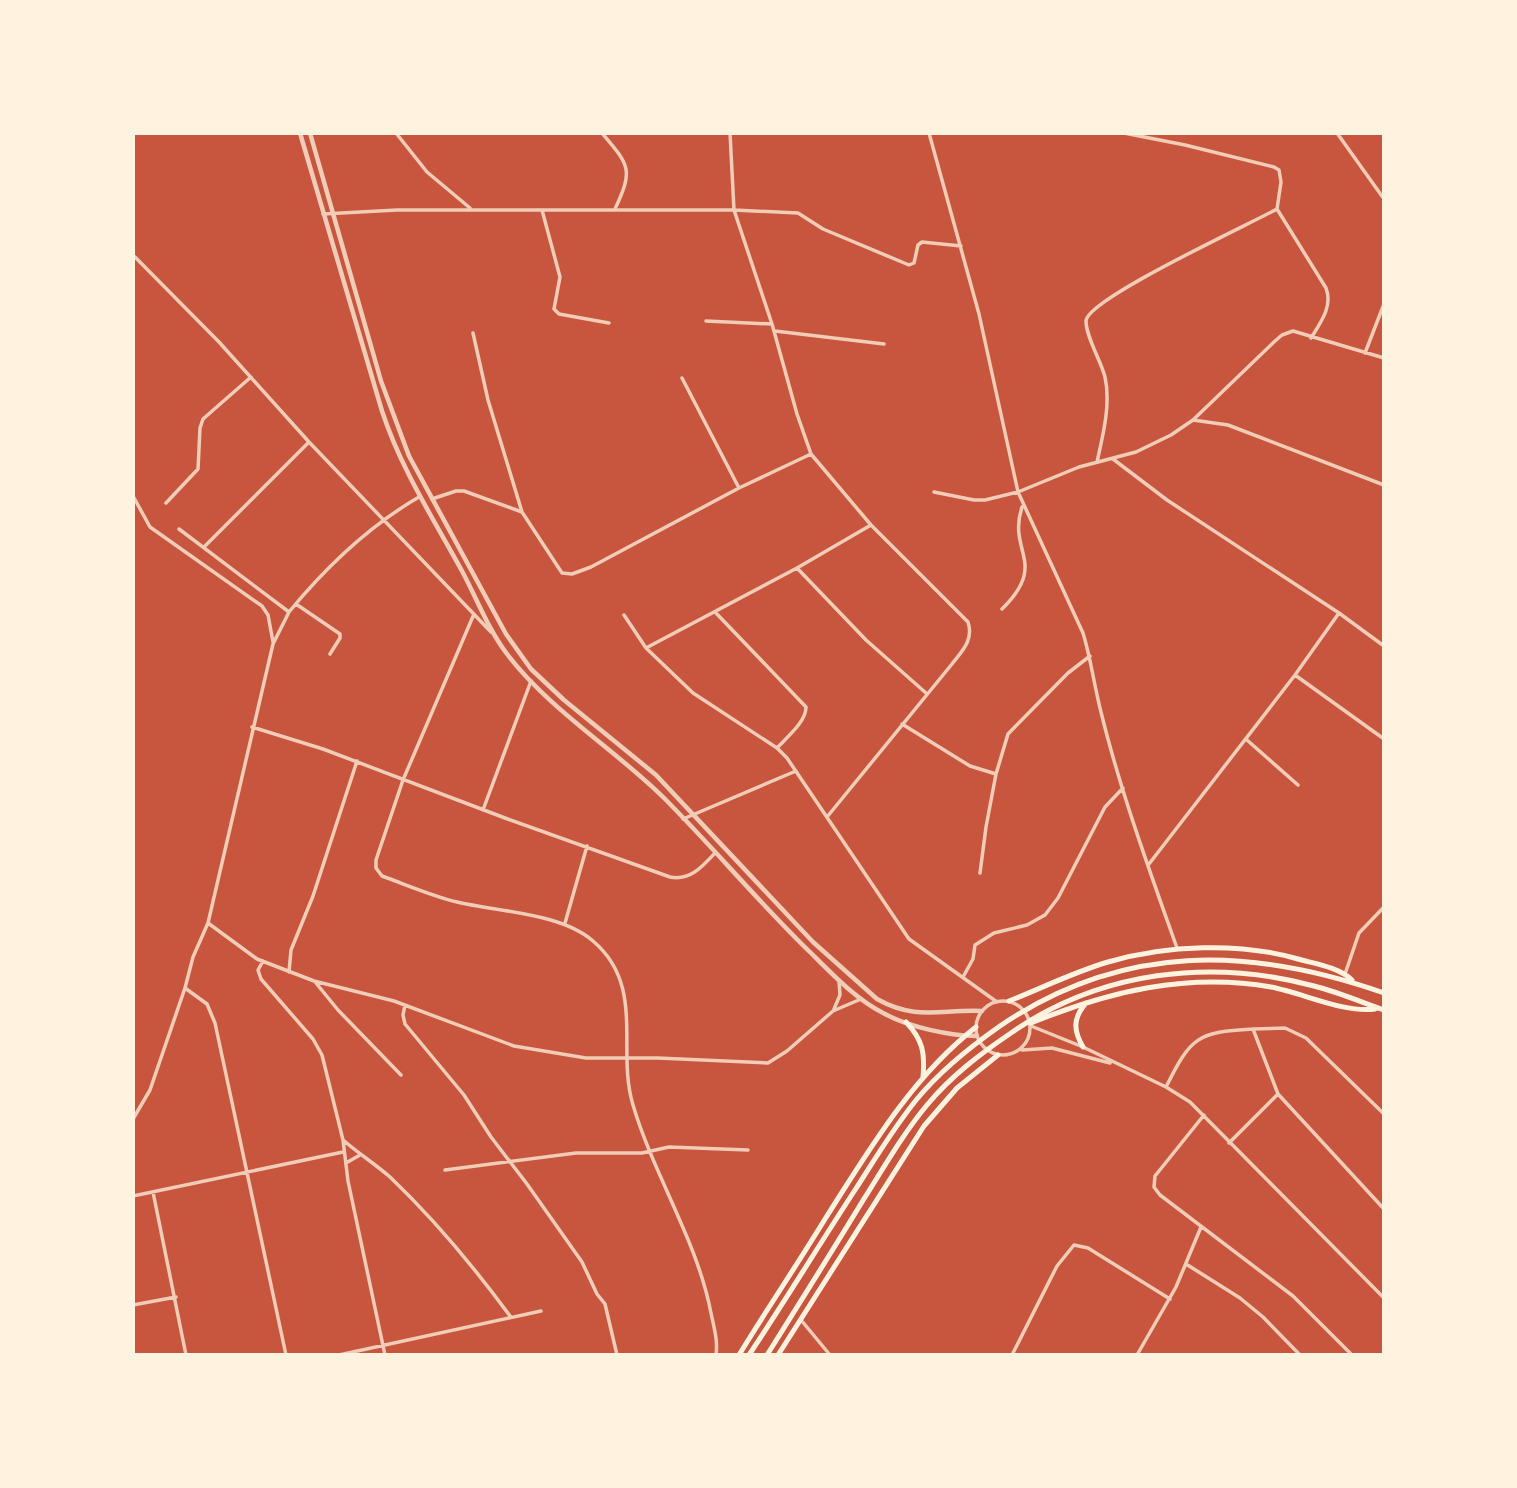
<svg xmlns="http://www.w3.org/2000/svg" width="1517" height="1488" font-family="Montserrat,sans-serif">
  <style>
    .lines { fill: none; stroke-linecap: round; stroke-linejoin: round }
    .minor { stroke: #f1ccb7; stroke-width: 3.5 }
    .tertiary { stroke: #f1ccb7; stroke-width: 4.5 }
    .primary { stroke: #fff3e0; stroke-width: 5 }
  </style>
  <rect width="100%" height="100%" fill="#c8553d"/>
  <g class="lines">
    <path class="minor" d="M396,133l31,39 43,36
      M602,133c27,32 32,36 13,76
      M730,133l4,77 64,3 25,16 86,36 5,-2 4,-18 4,-3 39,4
      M929,133l50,181 39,178 65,141c8,26 11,52 18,79 19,78 49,160 76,236
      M1337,133l47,66
      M1277,209l49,79c7,18 -5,34 -15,50
      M542,210l18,67 -6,32 5,5 50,9
      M323,214l74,-4h337l38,114 25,90 14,40 60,71 97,97c6,18 -6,29 -16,42l-125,153
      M133,255l86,87 90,100 182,190
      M706,321l66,3
      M775,331l109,13
      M473,333l15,67 34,112 40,61 10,1 19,-7 148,-79 72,-34
      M1365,353l19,-49
      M682,378l57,110
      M1193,420l82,-79 7,-6 11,-4 91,27
      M1113,459l54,41 172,113 45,33
      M1097,462c6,-27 14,-58 8,-85 -4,-16 -19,-40 -19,-56 1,-22 164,-97 191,-112l4,-27 -2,-12 -5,-3 -89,-22 -61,-12
      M934,492l40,8h11l33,-8 61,-25 57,-15 35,-17 22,-15 35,5 156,60
      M133,496l17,31 112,79 6,9 5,27
      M432,499l24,-8h8l58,21
      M166,503l32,-34 2,-41 3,-9 48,-42
      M179,529l110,83c37,-45 80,-86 130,-115
      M204,547l105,-105
      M797,568l69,72 60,53
      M296,604l44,30v4l-10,16
      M1002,609c47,-46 5,-57 20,-102
      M715,612l91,95c0,15 -19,30 -29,41
      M474,614l-71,166 -27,80v8l6,8c25,9 50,20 75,26 42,10 104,11 136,39 53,45 23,108 40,164 21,71 64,135 78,208 3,15 7,27 5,42
      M624,615l22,33 47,45 84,55 10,10 122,181 88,63
      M646,648l151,-80 74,-43
      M1295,675l89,64
      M902,724l68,42 26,8 12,-40 60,-61 22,-17
      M252,727l71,22 182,69 165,59c20,4 32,-10 45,-24
      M1247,740l51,45
      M483,810l48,-129
      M683,819l113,-48
      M1149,864l146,-189 44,-62
      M980,873l6,-46 10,-53
      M208,923l65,-279 16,-32
      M565,923l22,-77
      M263,961l-5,9 3,9 52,60 9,16 21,85 5,41 37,174
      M289,972l2,-22 22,-54 44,-135
      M1345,974l14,-41 25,-26
      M963,977l10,-18 2,-14 19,-12 33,-8 18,-10 13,-17 47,-91 18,-19
      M316,983l22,27 63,65
      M976 1028a27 27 0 1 1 54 0a27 27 0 1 1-54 0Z
      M405,1005l-2,10 2,9 59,71 27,42 36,47 55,78 15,32 8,10 12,51
      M834,1009l6,-14 -1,-14
      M1031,1026l52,21 83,40 24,15 194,196
      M1022,1050l30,-2 58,15
      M1166,1087c25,-50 31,-55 87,-58
      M1278,1094l106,115
      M1204,1115l-49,61 -1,11 6,8 133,101 59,59
      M133,1119l17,-29 35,-102
      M343,1140c15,13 32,24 47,37 44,42 84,90 120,139
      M1229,1143l49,-49 -25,-65 32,-1 21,10 78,76
      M346,1163l14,-8
      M445,1170l131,-17h66l27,-6 79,3
      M153,1192l33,163
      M133,1196l210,-44
      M1186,1264l54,34 23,19 37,38
      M133,1305l43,-8
      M801,1320l29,35
      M286,1355l-71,-332 -8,-19 -22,-16 8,-31 15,-34 49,36 57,22 80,20 120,45 72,12h72l110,5 19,-12 46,-40 28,-12
      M339,1355l202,-44
      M1012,1355l45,-89 17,-21 14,3 82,51
      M1137,1355l39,-68 25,-60"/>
    <path class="tertiary" d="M300,133l82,278c19,58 51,107 80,160 15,28 26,58 45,83 43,56 106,94 156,143 51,51 97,107 149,157 22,22 45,46 73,60 24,13 65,22 92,22
      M310,133l71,248 28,75 97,178 25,35 33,31 92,75 157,167 64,57c39,22 64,10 105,12"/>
    <path class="primary" d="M1009,1001c33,-13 65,-29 99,-39 58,-17 132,-20 190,-3 18,5 40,8 54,21
      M906,1022c17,18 19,31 17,55
      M1031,1023c76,-31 156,-51 240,-36 32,6 72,26 104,22
      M1083,1047c-10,-17 -10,-29 3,-44
      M739,1355c28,-46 58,-90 86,-136 44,-69 86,-141 151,-192
      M749,1355c36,-54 70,-110 106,-165 20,-31 39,-63 62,-91 24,-29 53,-52 83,-73 122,-83 249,-80 384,-33
      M767,1355c32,-51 64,-102 95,-153 21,-33 40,-67 65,-97 24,-29 53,-51 84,-72 89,-62 199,-75 303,-47 24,6 47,16 70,24
      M778,1355l146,-229 33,-38 41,-33"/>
  </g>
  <rect width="1517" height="1488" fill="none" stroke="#fff3e0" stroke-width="270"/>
</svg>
